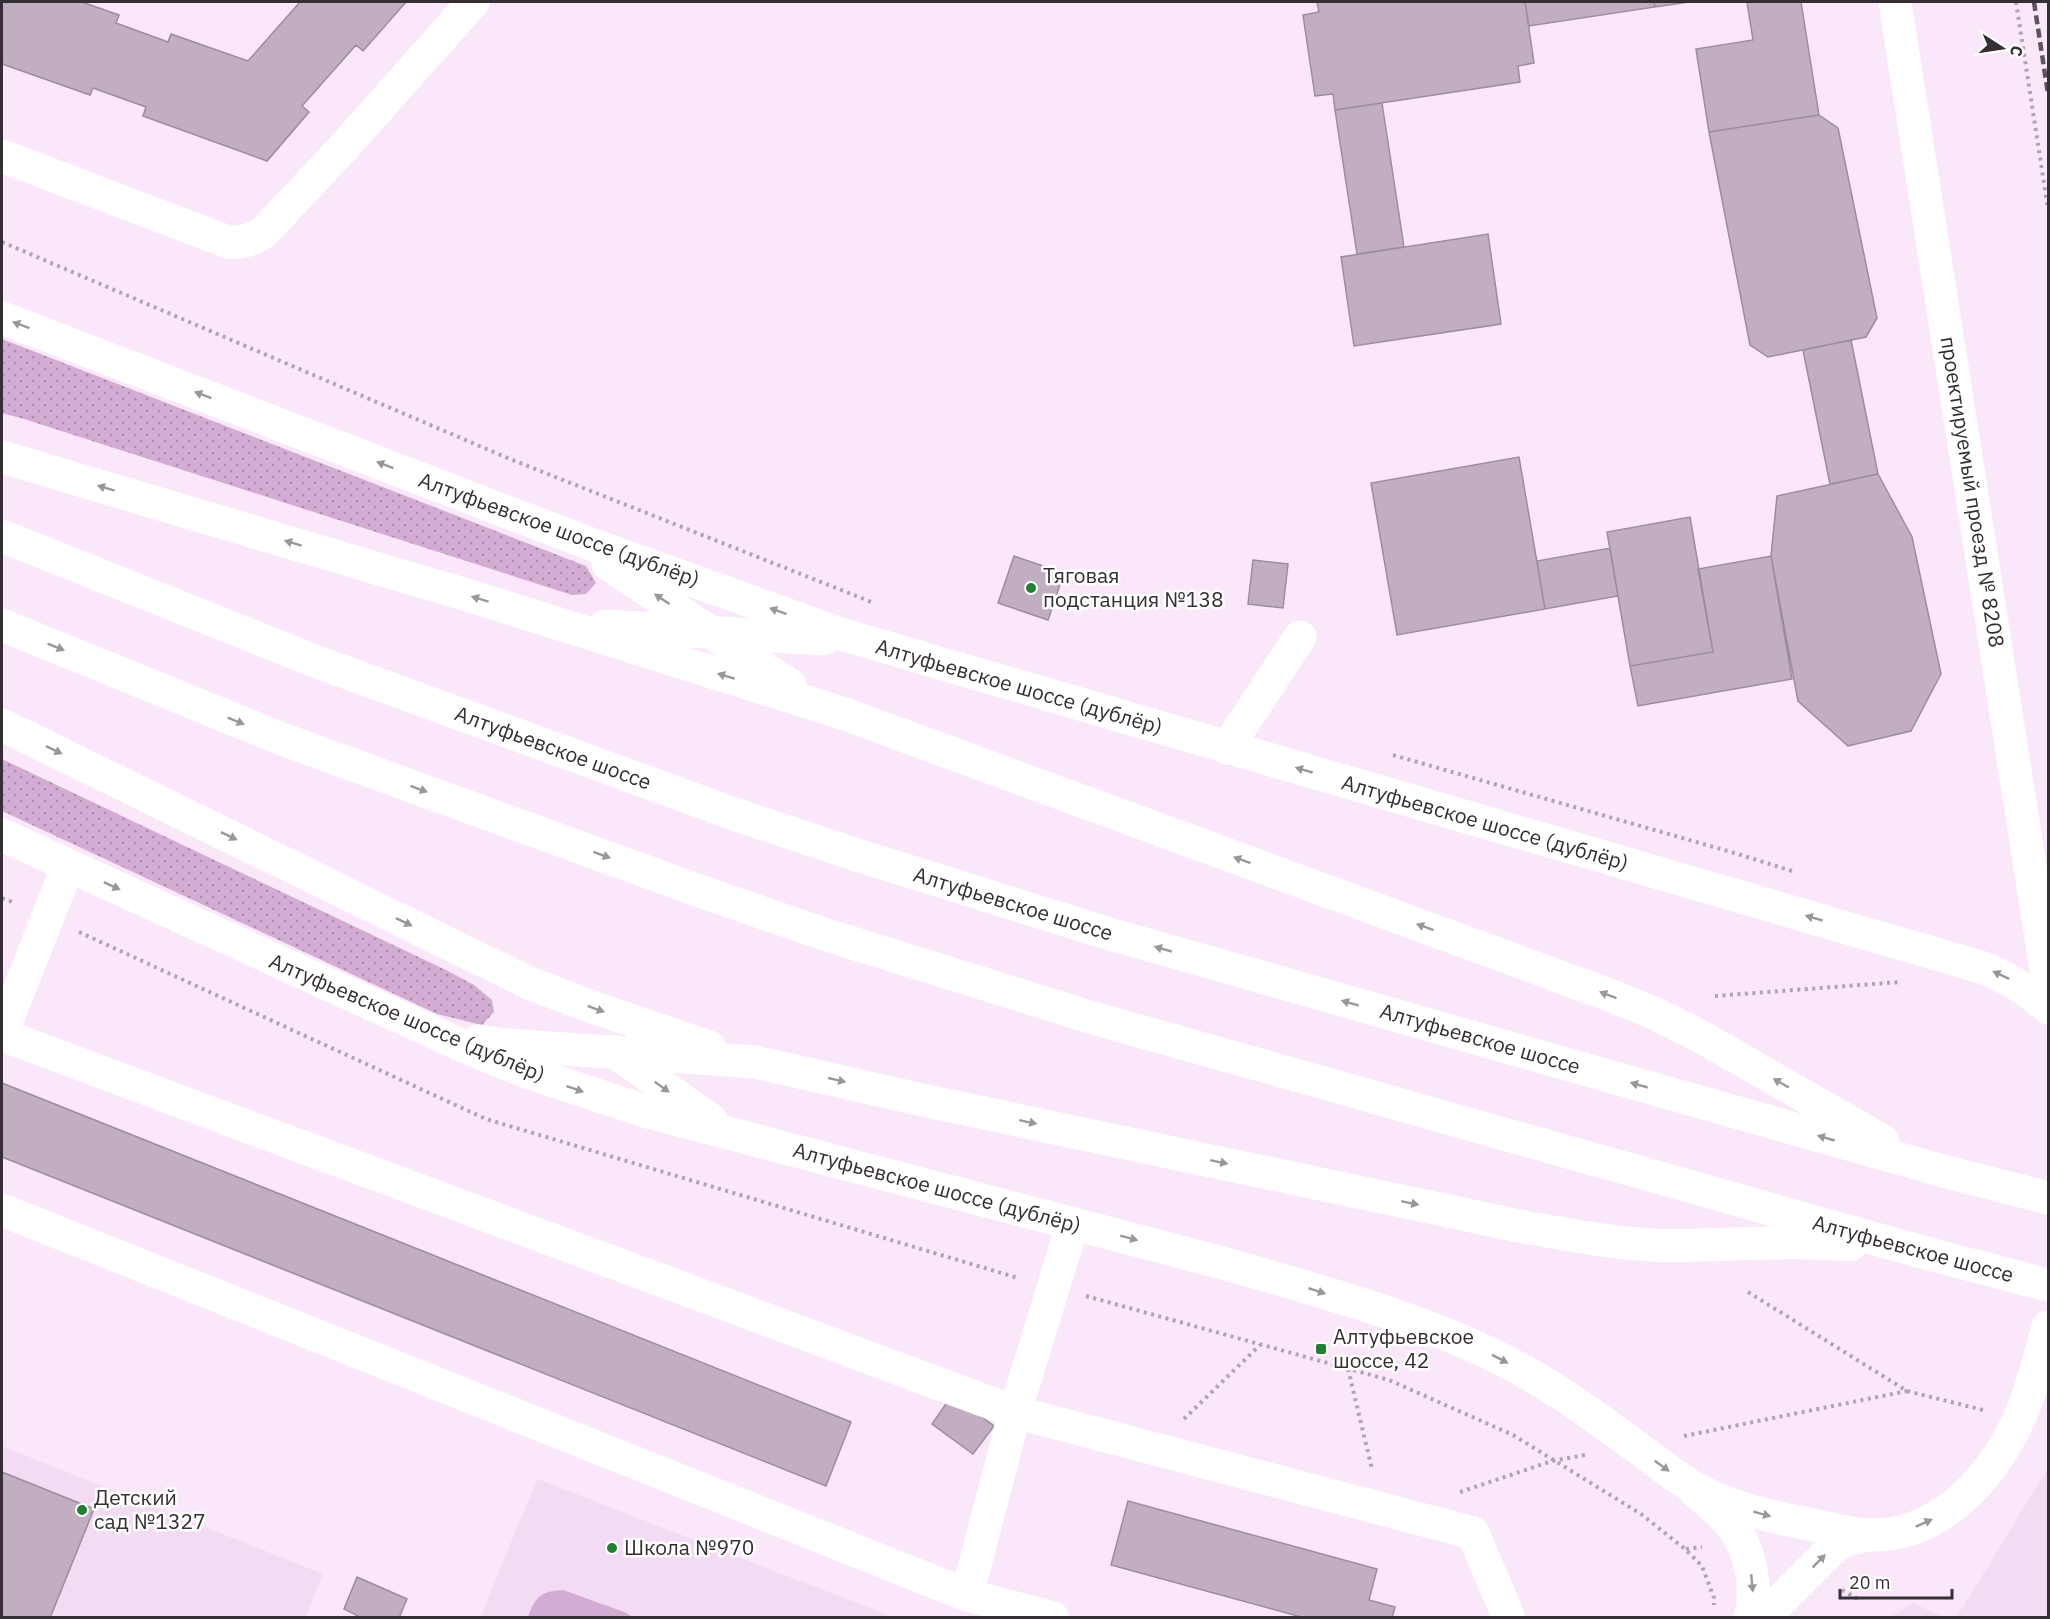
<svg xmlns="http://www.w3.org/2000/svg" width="2050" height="1619" font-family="'IBM Plex Sans',sans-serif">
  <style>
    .built { fill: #f3dbf4 }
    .grass { fill: url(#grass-dots) }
    .garden { fill: #d3acd4 }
    .building { fill: #c1afc1; stroke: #9d8c9d; stroke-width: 1.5 }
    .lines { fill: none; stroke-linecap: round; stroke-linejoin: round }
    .path { stroke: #b1a3b1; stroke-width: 4; stroke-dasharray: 3 4.5; stroke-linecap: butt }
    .minor { stroke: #fff; stroke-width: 33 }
    .major { stroke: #fff; stroke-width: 33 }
    .rail { stroke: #5d545d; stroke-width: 4.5; stroke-dasharray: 9 4.5; stroke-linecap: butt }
    .oneway { fill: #9a969a }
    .poi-dot { fill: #228032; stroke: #fff; stroke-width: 2 }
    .labels { text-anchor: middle; stroke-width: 5; stroke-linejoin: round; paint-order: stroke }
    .street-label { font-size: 21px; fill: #352e35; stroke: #fff }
    .poi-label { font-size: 21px; fill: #352e35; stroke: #fff; text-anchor: start }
  </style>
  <defs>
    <pattern id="grass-dots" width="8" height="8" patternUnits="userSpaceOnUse" patternTransform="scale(1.5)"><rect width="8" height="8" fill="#d3acd4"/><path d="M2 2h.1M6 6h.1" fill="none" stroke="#ac8cad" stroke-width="1.8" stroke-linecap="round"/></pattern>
  </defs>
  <rect width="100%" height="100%" fill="#fae7fa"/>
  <path class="built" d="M2,1446l321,128 -17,43h-304z
    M2048,1468v149h-93l8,-10z
    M537,1479l356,138 -413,1z
    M1913,1603l31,14h-53z"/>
  <path class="grass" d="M2,339l584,227 10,17 -10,11 -14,1 -548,-176 -22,-6z
    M2,759l444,211 28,15 18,15 2,12 -12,13 -45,-11 -435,-203z"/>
  <path class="garden" d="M563,1590l64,23 5,4h-104c7,-20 13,-26 35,-27z"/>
  <path class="building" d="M2,2h80l37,13 -3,8 52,19 3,-8 77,27 52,-59h106l-43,49 -7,-6 -54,61 7,6 -42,49 -124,-45 3,-9 -53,-19 -3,7 -88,-31z
    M1317,2h208l9,61 -16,3 2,16 -185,28 -2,-16 -18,2 -12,-81 16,-3z
    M1525,2h129l1,5 -126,19z
    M1654,2h35l-34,5z
    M1747,2h54l18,113 -110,17 -13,-83 57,-9z
    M1382,103l22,144 -47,7 -22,-144z
    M1819,115l19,13 39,190 -11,19 -98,20 -18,-12 -41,-213z
    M1488,234l13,90 -147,22 -13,-89z
    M1851,340l27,134 -48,10 -27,-134z
    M1519,457l26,152 -148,26 -26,-152z
    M1878,474l34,63 29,137 -30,57 -63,15 -50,-45 -27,-145 6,-60z
    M1690,517l23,135 -83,14 -23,-134z
    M1610,548l8,48 -73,13 -8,-48z
    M1014,556l50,17 -16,47 -50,-17z
    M1771,556l21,123 -154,27 -8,-40 83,-14 -15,-83z
    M1253,560l35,4 -5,44 -35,-4z
    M2,1083l849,339 -25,64 -824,-329z
    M952,1395l42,31 -21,28 -41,-30z
    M2,1472l92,37 -44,109h-48z
    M1128,1501l249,68 -8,31 26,7 -3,11h-87l-194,-53z
    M357,1577l50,22 -8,19h-37l-18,-9z"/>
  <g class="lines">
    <path class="path" d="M2016,2l32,207
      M2,242l508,217 364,144
      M1393,755l345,99 54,17
      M2,898l13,5
      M79,932l407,187 532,159
      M1715,996l185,-14
      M1748,1292l159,99 76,19
      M1086,1296l303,84 124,55 128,79 44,35 17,17 12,32v7
      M1348,1369l24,100
      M1184,1419l76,-74
      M1684,1436l223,-45
      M1460,1492l92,-31 33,-6
      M1686,1549l16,-2
      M1842,1590l16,9"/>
    <path class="minor" d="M1895,2l153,980
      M2,156l226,86c14,1 23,-2 35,-9l81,-86 129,-145
      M1227,748l73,-111
      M2,1033l66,-167
      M2,1035l1013,377 458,121 36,85
      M2,1210l965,385 86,23
      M1694,1490c14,11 27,23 38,36 19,24 26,62 18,92
      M967,1595l48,-183 58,-189
      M1763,1618l72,-72 16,-7 16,-4"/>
    <path class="major" d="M2,318l586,225 256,92 1140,333c24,11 45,22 64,40
      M2,457l478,142 362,114 765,281 49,20 44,22 183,105
      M2,536l310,124 425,155 120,40 256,80 830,236 105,27
      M608,564l182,121
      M2,625l280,114 426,155 122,42 260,81 839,237 119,31
      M605,626l218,13
      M2,725l527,258 66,25 114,39
      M2,835l459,210 63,26 124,41 586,154c95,28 195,54 282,101 46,24 87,56 129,86 15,11 29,23 45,32 36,22 77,31 118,39 19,4 39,10 59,11 79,3 135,-68 160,-136 8,-24 15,-48 21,-72
      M478,1041l28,4 249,17 172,39 602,127c41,7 82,15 123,17 66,2 132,-6 198,0
      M613,1051l98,69"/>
    <path class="rail" d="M2034,2l14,92"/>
  </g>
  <defs><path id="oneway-solid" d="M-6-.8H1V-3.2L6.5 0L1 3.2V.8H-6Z" transform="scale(1.5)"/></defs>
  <g class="oneway">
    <use href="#oneway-solid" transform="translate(21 325) rotate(-159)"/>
    <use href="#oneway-solid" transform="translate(203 395) rotate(-159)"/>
    <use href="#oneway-solid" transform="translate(385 465) rotate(-159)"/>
    <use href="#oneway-solid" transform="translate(106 488) rotate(-163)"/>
    <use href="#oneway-solid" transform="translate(293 543) rotate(-163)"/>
    <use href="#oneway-solid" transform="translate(480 599) rotate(-163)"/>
    <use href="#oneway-solid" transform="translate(662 599) rotate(-146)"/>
    <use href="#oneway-solid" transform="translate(778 611) rotate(-160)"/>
    <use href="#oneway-solid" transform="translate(56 647) rotate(22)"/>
    <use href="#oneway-solid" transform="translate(726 676) rotate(-163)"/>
    <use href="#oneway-solid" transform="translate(236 721) rotate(22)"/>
    <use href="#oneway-solid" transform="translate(54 750) rotate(26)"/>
    <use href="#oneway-solid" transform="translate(1304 770) rotate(-164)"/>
    <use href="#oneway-solid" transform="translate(419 789) rotate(20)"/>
    <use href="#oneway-solid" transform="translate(229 836) rotate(26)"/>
    <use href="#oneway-solid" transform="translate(602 855) rotate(20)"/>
    <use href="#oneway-solid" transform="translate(1242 860) rotate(-160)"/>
    <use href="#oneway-solid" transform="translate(112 886) rotate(25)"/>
    <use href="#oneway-solid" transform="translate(1814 918) rotate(-164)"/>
    <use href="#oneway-solid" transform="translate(404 922) rotate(26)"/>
    <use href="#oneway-solid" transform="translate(1425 927) rotate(-160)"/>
    <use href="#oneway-solid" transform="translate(1163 949) rotate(-164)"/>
    <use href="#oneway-solid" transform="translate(2001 975) rotate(-155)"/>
    <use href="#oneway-solid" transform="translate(1608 995) rotate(-159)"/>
    <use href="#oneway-solid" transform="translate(1350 1003) rotate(-164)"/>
    <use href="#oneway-solid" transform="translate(596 1009) rotate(20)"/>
    <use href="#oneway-solid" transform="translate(837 1080) rotate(13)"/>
    <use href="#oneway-solid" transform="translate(1781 1083) rotate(-150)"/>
    <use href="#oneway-solid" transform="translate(1639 1085) rotate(-164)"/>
    <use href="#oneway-solid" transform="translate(662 1087) rotate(36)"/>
    <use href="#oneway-solid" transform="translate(575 1089) rotate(19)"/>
    <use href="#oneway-solid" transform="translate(1028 1122) rotate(12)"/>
    <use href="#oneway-solid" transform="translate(1826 1138) rotate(-164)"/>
    <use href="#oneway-solid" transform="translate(1219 1162) rotate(12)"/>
    <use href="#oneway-solid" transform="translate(1410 1203) rotate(12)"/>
    <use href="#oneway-solid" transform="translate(1129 1238) rotate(15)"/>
    <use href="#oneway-solid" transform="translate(1317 1291) rotate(18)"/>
    <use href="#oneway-solid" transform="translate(1500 1359) rotate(27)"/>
    <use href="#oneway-solid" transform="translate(1662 1466) rotate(36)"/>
    <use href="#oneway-solid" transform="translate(1762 1514) rotate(15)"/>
    <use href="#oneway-solid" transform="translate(1924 1523) rotate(-24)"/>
    <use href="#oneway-solid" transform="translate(1819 1561) rotate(-45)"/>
    <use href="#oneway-solid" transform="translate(1752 1583) rotate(85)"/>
  </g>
  <g class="poi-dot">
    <circle cx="1031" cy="588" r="6"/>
    <rect x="1315" y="1343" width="12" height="12" rx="3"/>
    <circle cx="82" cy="1510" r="6"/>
    <circle cx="612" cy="1548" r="6"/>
  </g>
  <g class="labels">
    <g class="street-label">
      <text transform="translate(1972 492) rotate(81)" y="7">проектируемый проезд № 8208</text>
      <text transform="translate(559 530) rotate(20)" y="7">Алтуфьевское шоссе (дублёр)</text>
      <text transform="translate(1019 687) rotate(16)" y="7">Алтуфьевское шоссе (дублёр)</text>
      <text transform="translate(553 748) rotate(20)" y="7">Алтуфьевское шоссе</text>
      <text transform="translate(1485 823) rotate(16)" y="7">Алтуфьевское шоссе (дублёр)</text>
      <text transform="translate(1013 904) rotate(17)" y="7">Алтуфьевское шоссе</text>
      <text transform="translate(407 1018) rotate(23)" y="7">Алтуфьевское шоссе (дублёр)</text>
      <text transform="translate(1480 1039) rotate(16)" y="7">Алтуфьевское шоссе</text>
      <text transform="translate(937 1188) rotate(15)" y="7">Алтуфьевское шоссе (дублёр)</text>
      <text transform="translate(1913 1249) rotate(15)" y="7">Алтуфьевское шоссе</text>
    </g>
    <g class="poi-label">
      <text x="1043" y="583">Тяговая<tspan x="1043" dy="24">подстанция №138</tspan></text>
      <text x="1333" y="1344">Алтуфьевское<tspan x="1333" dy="24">шоссе, 42</tspan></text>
      <text x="94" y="1505">Детский<tspan x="94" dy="24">сад №1327</tspan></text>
      <text x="624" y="1555">Школа №970</text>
    </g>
  </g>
  <rect width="2050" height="1619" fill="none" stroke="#352e35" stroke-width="6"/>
  <g transform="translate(2002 48) rotate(102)" stroke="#ffffff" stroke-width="4.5" paint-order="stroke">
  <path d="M0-4.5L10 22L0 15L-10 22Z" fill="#352e35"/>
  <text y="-9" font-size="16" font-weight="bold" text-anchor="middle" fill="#352e35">С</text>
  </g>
  <path d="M1840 1589v9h112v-9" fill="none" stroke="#352e35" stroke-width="3"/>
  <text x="1849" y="1589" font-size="18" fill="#352e35" stroke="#ffffff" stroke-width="4.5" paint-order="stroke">20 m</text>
</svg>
